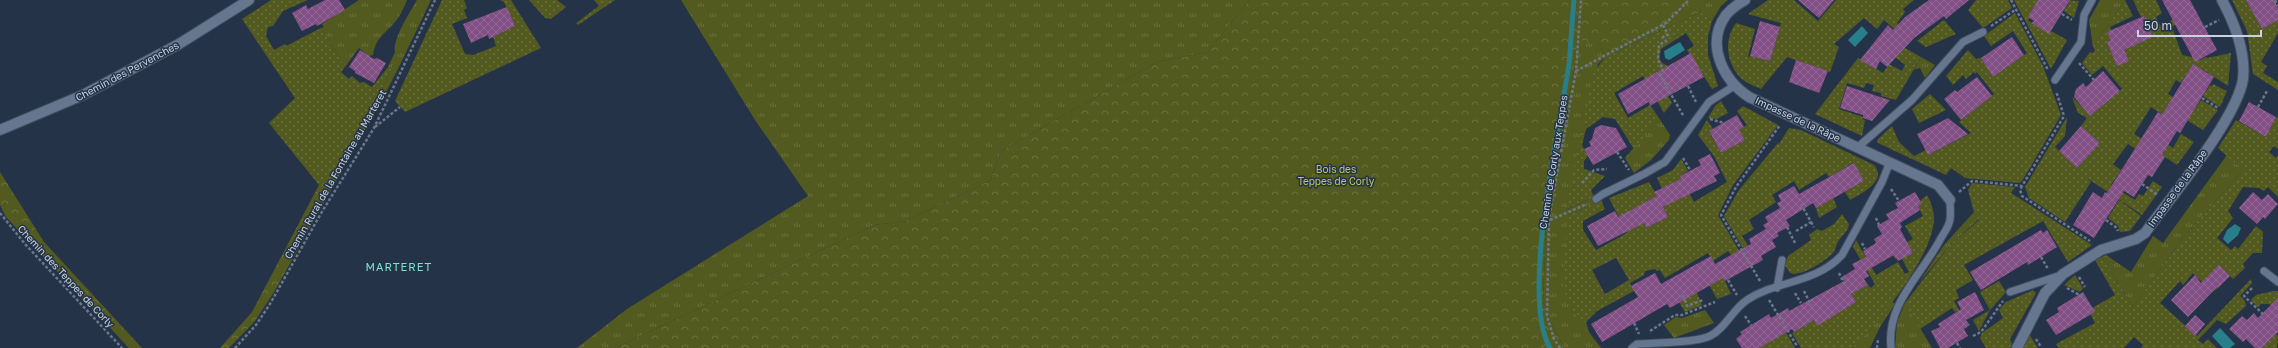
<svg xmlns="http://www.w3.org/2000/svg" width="2278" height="348" font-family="'Golos Text',sans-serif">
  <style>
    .grass { fill: url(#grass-tufts) }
    .forest { fill: url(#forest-crowns) }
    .garden { fill: url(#garden-dots); fill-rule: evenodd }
    .water { fill: #287f89 }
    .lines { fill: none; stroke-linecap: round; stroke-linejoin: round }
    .stream { stroke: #287f89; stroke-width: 5 }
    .building { fill: url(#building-cross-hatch) }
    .service-casing { stroke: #424e60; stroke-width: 9 }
    .minor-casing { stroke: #424e60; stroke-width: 12 }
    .path { stroke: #6b7788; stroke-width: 2.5; stroke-dasharray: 3 2; stroke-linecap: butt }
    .service { stroke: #66768e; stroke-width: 7 }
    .minor { stroke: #66768e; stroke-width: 10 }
    .labels { text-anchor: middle; stroke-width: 3; stroke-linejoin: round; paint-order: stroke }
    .street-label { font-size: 10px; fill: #c9d3e0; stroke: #253348 }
    .park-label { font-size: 10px; fill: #bcc85e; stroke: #253348 }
    .neighbourhood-label { font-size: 11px; letter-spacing: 1px; fill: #7ce3d0; stroke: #253348 }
  </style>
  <defs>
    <pattern id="grass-tufts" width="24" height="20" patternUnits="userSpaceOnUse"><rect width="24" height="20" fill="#535a1f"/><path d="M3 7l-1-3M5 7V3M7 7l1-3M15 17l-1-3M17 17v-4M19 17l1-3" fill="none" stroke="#6a713f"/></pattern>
    <pattern id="forest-crowns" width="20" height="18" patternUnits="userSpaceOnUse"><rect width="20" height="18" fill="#535a1f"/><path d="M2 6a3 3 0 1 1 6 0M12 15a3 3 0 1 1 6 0" fill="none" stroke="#6a713f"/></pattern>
    <pattern id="garden-dots" width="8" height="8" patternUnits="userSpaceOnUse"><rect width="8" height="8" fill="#535a1f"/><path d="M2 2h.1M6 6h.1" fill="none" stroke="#6a713f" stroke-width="1.8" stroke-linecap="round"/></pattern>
    <pattern id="building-cross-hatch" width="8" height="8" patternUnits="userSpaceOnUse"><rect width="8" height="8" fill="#835086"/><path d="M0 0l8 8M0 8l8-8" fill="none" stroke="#936897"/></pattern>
  </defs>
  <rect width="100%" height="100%" fill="#253348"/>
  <path class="grass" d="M359,0h48c-3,8 -7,16 -12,22 -11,13 -19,15 -22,33l-4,1 -10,-8 -14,19 -24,-39 3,-1 -2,-3z
    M417,0h14l-33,69 -10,-2 7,-15c-3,-12 15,-40 22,-52z
    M681,0h569l-43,52 -50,10 -156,89 -10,29 -85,41 -32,4 -259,123h-38l50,-39 181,-113 -53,-76z
    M1708,0h20l-7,6 -9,15 -12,-9 2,-8z
    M2100,0h25l-32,47 -4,-27z
    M1577,38l23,7 5,12 -7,7 -32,146 28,-13 3,5 -29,13 5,96 28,37h-37l-10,-19 -11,-27 3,-78 29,-159z
    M1921,57l14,8 -10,13 -5,-10 -6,2z
    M1659,118l11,17 -1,5 -18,20 -17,13 -9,-15z
    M2227,155l16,15 -61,69 -49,68 -31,-50 4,-2 25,17 22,-36 10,7z
    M1974,212l5,7 -28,25 -33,40 26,-39z
    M1892,301l3,3 -15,23 -10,21h-17z
    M1905,303l27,45h-37l2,-26z
    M1705,310l9,13 -40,15 -10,-13 12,-8 6,1z"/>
  <path class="forest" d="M1250,0h458l-6,4 -2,8 -95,45 -5,-12 -23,-6 -2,26 -29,159 -3,78 11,27 10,19h-949l259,-123 32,-4 85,-41 10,-29 156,-89 50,-10z
    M393,67l5,2 -12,23 -112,200 -19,29 -26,27h-9l32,-36 67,-127 12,-7 24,-37z
    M0,172l44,70 98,106h-13l-123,-131 -6,-12z"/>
  <path class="garden" d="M271,0h37l-25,11 -10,15 -5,1 -2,9 8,14 11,-6 1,2 35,-18 24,39 -4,5 8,7 3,-3 8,7 4,-1 8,5 16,-20h5l-38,74 -24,37 -12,7 -50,-62 26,-25 -53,-79z
    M442,0h22l3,8 -3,2 3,8 -15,6 13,30 8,1 23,-9 -3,-9 22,-11 -11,-24 -4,-2h11l30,48 -136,64 -10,-11z
    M529,0h28l9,7 -15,12 -6,-1z
    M594,0h21l-37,25 -2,-2 23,-17z
    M1768,0h26l24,21 18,-21h78l-11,9 2,3 -8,11 5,5 -3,5 -15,-13 -7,9 -13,-11 -30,26 5,3 -9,25 -43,-15 -26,32c-7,-3 -17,-7 -22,-13 -13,-15 -15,-37 -3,-53l19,6 -7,28 2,-1 20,5 11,-38 -33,-9z
    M1976,0h32l4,8 -29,20 -15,-18z
    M2014,0h24l-10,21 21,12 2,-2 16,9 -16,29z
    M2065,0l14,1 -5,17 -10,-7 5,-8z
    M2125,0l8,16 -23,11 1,3 -4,2 4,8 -4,2 4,10 5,-2 1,3 36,-16 -9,-21 -3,1 -8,-17h23l6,13 -6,4 5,10 14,-9 3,5 -6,4 10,28 10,2 6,-3 2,6 6,-3 1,1 24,-5 -3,33 -26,-17 -4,5 -8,-5 -9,14 -5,-3 -8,14 5,3 -2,3 21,13 9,-13 17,10 -15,20 -36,-22 -4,7 -12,-8 -17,27 8,5 -1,2 22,13 5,-9 5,3 8,-14 13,8 -17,23 -15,-10 -6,7 -28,-18 -15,20 8,6 -10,15 24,15 4,-6 4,2 10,-15 9,6 -20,28 -55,-37 4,4 -26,40 -36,-24 -4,-11 42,-70 -2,19 -10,11 22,21 23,-25 -19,-17 6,-8 -9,-5 -6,-16 17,17 6,-2 27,-23 -19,-23 -11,9 -10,-12 8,-11 3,1 2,-3 -2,-3z
    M2232,0h14l16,29 16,-9v13l-17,29 6,4 -4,7 15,9v8l-25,-16 -6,-43z
    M1700,12l12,9 -4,15v19l10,31 -6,3 -25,-39 7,-4 -8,-13 -25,16 -2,9 3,5 6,3 -5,3 4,6 -10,3 15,25 -8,10 -21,-37 -29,17 14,25 22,-13 9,13 -25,31 -19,-30 -12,-2 -17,12 -4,16 6,11 -4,5v8l21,7 -14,14 3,7 -29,13 29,-138 11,-15z
    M2015,13l28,53 18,49 -39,66 -3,2 -54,-5 -14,-10 -5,7 -68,-32 -1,-3 15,-14 7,16 15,14 12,-6 2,5 43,-22 -12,-11 35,-28 -17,-22 -2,2 -1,-2 -8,7 -3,-4 -10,10 -7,-9 22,-26 8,9 5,-1 12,19 34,-24 -14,-22 -22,15 -7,-10z
    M1944,20l12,14 -30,13 -9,-6z
    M1903,47l18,10 -25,43 -15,-4v-3l-9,-2 2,-6 -8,-2 -2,5 -17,-5 -8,26 24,8 -1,2 3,1 -3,16 -47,-22 43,-56 25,15 6,-9 13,7 3,-6 -10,-8z
    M2213,84l14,7 -7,16 -17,-11 7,-11 2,1z
    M1930,94l16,16 -27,13 -7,-14z
    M1721,101l7,12 -12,6 -8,-1 7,-12z
    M1743,106l35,19 -45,60 -15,30 26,44h-10l-6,-8 -15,10 -5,-8 -43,25 -5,-8 -3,1 -2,-2 -10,2 -1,4 -14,8 4,8 -37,20 -11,11 4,13 -17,-24 -10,-23 5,-73 33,-15 4,9 -22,12v9l13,20 31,-17 -18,-35 40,-16 8,14 -21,12 10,20 22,-11 -5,-10 6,-3 -12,-26 16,-8 8,-11 7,12 -8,5 14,26 33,-20 -13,-26 -16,-21 9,-15 6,9 -4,3 12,21 24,-13 -6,-10 8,-5 -10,-14zM1616,258l13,22 -24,14 -13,-24z
    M2276,117l2,1v31l-4,-3 -5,6 7,6 2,-3v42l-10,-10 -4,4 -5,-3 -16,-1 -15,24 5,7 -16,20 14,12 4,-4 3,3 18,-23 7,6 -1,21h-9l-10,11 2,4 -12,11 -14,-13 -12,11 11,11 -6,4 -19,-19 -10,12 -3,-4 -20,22 37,33 54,-57 1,4 -12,13 5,5 1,5 -20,18 -9,-4 -19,20 5,4 5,-5 9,9h-76l2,-3 -9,-8 -10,11h-65l-3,-4 39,-21 -4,-8 1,-7 23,-13 -20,-35 7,-3 31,50 49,-68 61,-69 -25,-22 18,-28 30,17z
    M1789,128l12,2 73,35c14,16 -13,29 -24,35l-5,-8 19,-11 -11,-18 -24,14 -3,-4 -27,17 -5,-9 -22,14 4,7 -27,18 5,9 -12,7 7,11 -5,3 -20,-34 15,-26 39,-47 1,1z
    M1972,183l43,4 -4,6 81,52 -24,17 -25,-41 -79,44 9,15 -17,10 3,8 -5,3 5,9 -4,2 -3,-4 -32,21 -15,-26 46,-59 28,-24 -5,-8 -6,-22z
    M1927,195c4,7 7,16 7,24 -1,37 -55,103 -81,129h-52l-9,-15 22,-13 3,5 39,-23 -5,-8 17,-9 3,3 4,-4 -22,-37 3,-7 20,35 22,-13 7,12 4,-2 -8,-15 -5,2 -6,-6 17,3 6,-3 -6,-11 6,-3 -8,-13 18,-10 -5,-10 4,-2 -2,-3z
    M1833,198l4,9 -18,11 -3,-10z
    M2119,200l22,16 -11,15 -10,1 -2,-6 -10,-8z
    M1842,214l7,10c-1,8 -6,10 -10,16 -3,4 -3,10 -7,14 -9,8 -30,23 -42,19l-5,-8 3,-9 23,-16 -2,-5 8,-6 5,2 12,-7z
    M1721,273l10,21 -14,5 -10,-18z
    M2075,275l8,13 -3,4 -16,-7z
    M1999,281l7,11 -16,18 -11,21 -6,-11 17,-10 -10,-18z
    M1695,288l7,17 -17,7 -6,-10z
    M2033,290l3,3 -26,46 2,5 -2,4h-24l-6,-10 2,-5 21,-15 -4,-8 7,-8z
    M2273,291h5v19l-9,-6h-8l-3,3 -7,-7 5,-5z
    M1780,322l15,26h-36z
    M2029,334l9,14h-17z
    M2276,334l2,2 -1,12h-15z"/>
  <path class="water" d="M1862,26l6,7 -13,14 -7,-7z
    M1680,42l5,8 -16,10 -4,-2 -1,-7z
    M2235,224l6,4 -3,7 -10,9 -5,-5 4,-9z
    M2220,328l15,16 -5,4h-7l-11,-12z"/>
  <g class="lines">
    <path class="stream" d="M1550,348c-30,-51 10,-222 19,-284 2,-21 3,-43 5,-64"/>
  </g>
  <path class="building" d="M325,0h14l6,10 -28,16 -1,-2 -14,7 -10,-18 14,-8 2,4z
    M1798,0h36l-15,18z
    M1929,0h40l-23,19 -2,-3 -30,22 -27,29 -7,-6 -4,8 -16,-9 28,-35 5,5 12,-13z
    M2038,0h32l-21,34 -18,-11 3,-2 -6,-4z
    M2162,0h28l27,50 -22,12z
    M2246,0h28l4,8v12l-16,9z
    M507,7l8,19 -26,13 -1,-4 -17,8 -8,-19z
    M2144,16l9,21 -29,13 5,11 -12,5 -10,-24 4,-2 -4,-8z
    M1760,21l20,6 -10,34 -20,-5z
    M2012,37l12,18 -31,22 -12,-19z
    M360,50l14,9 3,-1 9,5 -12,20 -19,-10v-2l-6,-4z
    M1691,53l13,24 -47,25 -7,4 -1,-4 -21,12 -10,-20z
    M1796,60l32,11 -9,22 -30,-11z
    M2193,64l21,13 -34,56 -3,-2 -15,24 3,2 -13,20 -4,-2 -14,22 -10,-6 -30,47 -21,-13 20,-33 9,6 3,-6 2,1 51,-81 4,3z
    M2103,71l17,20 -30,25 -16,-19 2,-8 7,-6 3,4z
    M1977,77l15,19 -31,24 -17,-21 11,-9 2,2z
    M1847,86l30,10 13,4 -18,21 -9,-3v-3l-23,-7z
    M2249,102l27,15 -10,20 -27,-16z
    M1737,115l7,12 -5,3 6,10 -24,13 -12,-22z
    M1948,118l20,16 -40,21 -11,-21z
    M1601,125l15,3 11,19 -34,18 -9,-16 7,-3 -2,-4 3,-3 3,-11z
    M2081,126l19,17 -23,25 -18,-17z
    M1710,154l10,19 -6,3 3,5 -54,26 5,10 -22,11 -2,-5 -46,23 -11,-20 28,-15 3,6 39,-21 -3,-4 27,-13 -1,-3 21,-11 -3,-5z
    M1854,163l10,18 -48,27 -3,-5 -27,17 4,6 -13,7 2,3 -7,4 4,7 -15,9 2,4 -38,21 -2,-3 -53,30 -3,-4 -65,38 -11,-18 47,-27 -7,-11 24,-13 6,11 50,-28 4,8 36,-20 -2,-5 17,-10 -3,-4 5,-3 -3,-5 15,-9 -3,-5 4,-2 -3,-6 16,-9 5,8z
    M1915,192l7,12 -4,2 2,4 -20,13 2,4 -2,2 13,24 -15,8 -4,-6 -28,16 3,5 -5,3 4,6 -17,9 5,8 -39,24 -3,-6 -20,12 -2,-3 -33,19h-17l-6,-9 6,-5 -2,-2 8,-5 21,-13 2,4 17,-10 1,3 55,-30 -2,-4 13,-8 -3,-5 14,-7 -3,-6 13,-8 -2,-4 8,-5 -5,-8 12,-7 -3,-5 12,-6 -3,-5z
    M2253,192l9,8 6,-6 10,10 -13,15 -2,-2 -6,7 -18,-16z
    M2041,230l2,3 4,-3 10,17 -29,18 -1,-3 -46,28 -11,-18z
    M2219,265l11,11 -12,12 -1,-1 -29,30 -17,-17 24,-25 6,8z
    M1975,292l9,18 -18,10 4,5 -6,4 4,7 -20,12h-8l-9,-17 9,-4 -2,-3 23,-15 -4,-7z
    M2083,292l12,20 -39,23 -10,-15 13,-8 -2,-4z
    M2278,298v34l-16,16h-7l-9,-9 -3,3 -14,-13 13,-13 5,4 7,-7 4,5z
    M2195,315l10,9 -10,12 -10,-10z"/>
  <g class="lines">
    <g class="service-casing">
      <path id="service" d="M2055,80l26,-38 3,-27 8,-15
        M1858,147l54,-47 51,-58 20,-10
        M1596,199l7,-5 41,-20 21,-12 44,-60 25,-16
        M2264,271l14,11
        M1777,288l5,-28
        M2010,292l51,-17
        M1632,348l5,-4c17,-1 59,-1 73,-8 15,-7 23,-27 37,-36 30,-20 68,-16 95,-45l40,-73 8,-20
        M1891,348c-5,-45 31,-73 50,-110 3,-5 9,-13 9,-19 1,-6 0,-13 0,-19"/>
    </g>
    <g class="minor-casing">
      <path id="minor" d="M1745,0c-7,4 -14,9 -19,15 -21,29 -3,65 23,82l189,88 12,15
        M0,130l83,-35 96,-51 70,-44
        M2017,348l28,-55 18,-19 38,-24 35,-11 9,-6c25,-35 92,-114 98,-154 3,-28 -8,-55 -21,-79"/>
    </g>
    <path class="path" d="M2011,0l37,70
      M2275,0l3,6
      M2062,14l10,6
      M1663,25l5,10 -5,2 3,4 -7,4 -1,15 5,9 -3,6 24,42
      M1991,26l24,-16
      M2205,27l14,-7
      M2079,63l15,17
      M1576,71l90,-48 23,-23
      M1688,86l8,16
      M2202,98l16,10
      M2258,107l9,-16
      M1710,119l14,4
      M375,127l25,-20
      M1617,152l12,18
      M1683,158l7,12
      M1582,183l12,-13 13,-1
      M2142,184l16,11
      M2022,186l-2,4 2,6 68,45
      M1891,189l8,12
      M1959,192l13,-11 50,5 42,-70 -8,-25
      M0,213l25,31 97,104
      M1876,218l3,7
      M1550,220l37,-16
      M2106,220l11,8 1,3
      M1811,222l3,5
      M1787,227l8,16
      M1796,231l15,-9 -10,-18
      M1862,243l3,6
      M2041,257l7,12
      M1839,273l6,12
      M2079,277l6,10
      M1728,280l9,15
      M1760,281l-39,-66 15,-28 44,-62
      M2067,288l16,9
      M2252,288l-8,8 21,20
      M1804,291l7,14
      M1795,293l6,10
      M1683,295l4,11 16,-6
      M1769,300l28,46
      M1745,316l6,9
      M1634,323l5,11
      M1650,331l25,-16h7l33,-13
      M1973,336l8,-4 22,-31
      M2036,339l5,8
      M1957,343l3,5
      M235,348l21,-23 14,-21 50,-89 54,-87 61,-128
      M1560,348l-6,-9 -7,-23 2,-98 27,-147 5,-71
      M1877,348l1,-8"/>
    <use href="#service" class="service"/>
    <use href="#minor" class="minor"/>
  </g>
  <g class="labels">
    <g class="street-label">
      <text transform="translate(127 71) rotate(-28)" y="4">Chemin des Pervenches</text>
      <text transform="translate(1798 119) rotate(25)" y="4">Impasse de la Râpe</text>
      <text transform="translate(1553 162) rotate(-81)" y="4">Chemin de Corly aux Teppes</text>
      <text transform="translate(335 174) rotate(-60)" y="4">Chemin Rural de la Fontaine au Marteret</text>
      <text transform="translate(2177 188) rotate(-54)" y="4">Impasse de la Râpe</text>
      <text transform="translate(66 276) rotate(47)" y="4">Chemin des Teppes de Corly</text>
    </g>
    <g class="park-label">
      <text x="1336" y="173">Bois des<tspan x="1336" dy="12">Teppes de Corly</tspan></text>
    </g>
    <g class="neighbourhood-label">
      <text x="399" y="271">MARTERET</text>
    </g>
  </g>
  <path d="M2138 30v6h123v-6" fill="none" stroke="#c9d3e0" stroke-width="2"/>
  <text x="2144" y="30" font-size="12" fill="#c9d3e0" stroke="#253348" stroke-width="3" paint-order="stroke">50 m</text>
</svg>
